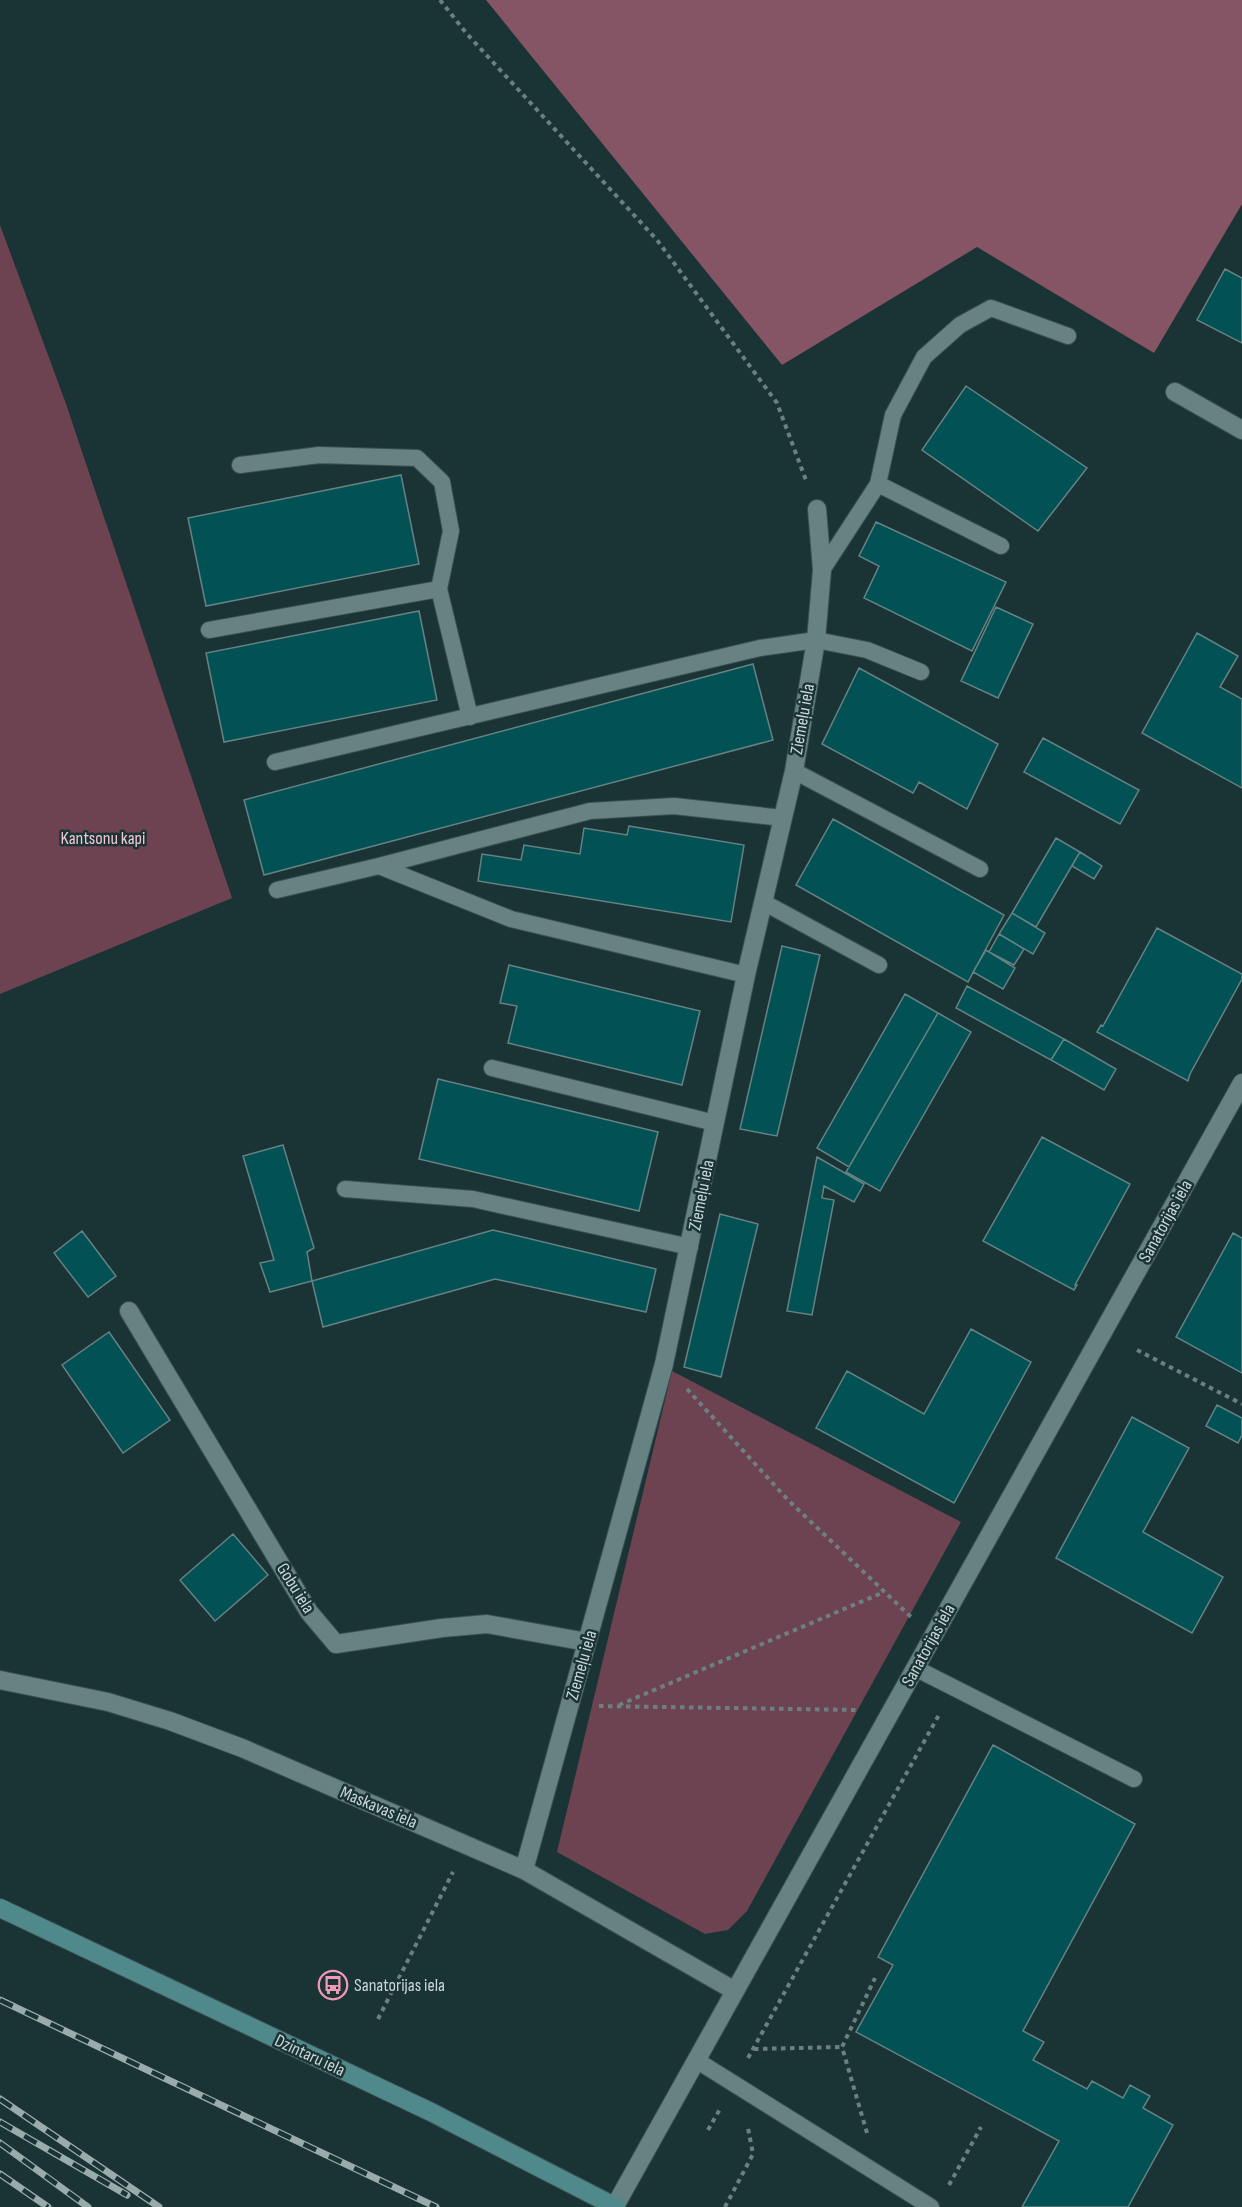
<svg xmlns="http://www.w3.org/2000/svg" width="1242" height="2207" font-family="'Sofia Sans Condensed',sans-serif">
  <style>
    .green { fill: #6d4352 }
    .forest { fill: #855565 }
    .building { fill: #025255; stroke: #678283; stroke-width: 1.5 }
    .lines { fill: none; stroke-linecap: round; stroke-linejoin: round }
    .lane-casing { stroke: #3b5051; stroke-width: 18 }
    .street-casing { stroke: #3b5051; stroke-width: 20 }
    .secondary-casing { stroke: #3b5051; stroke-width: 20 }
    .path { stroke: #6d8081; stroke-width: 4; stroke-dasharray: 4.5 4.5; stroke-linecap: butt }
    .lane { stroke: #678283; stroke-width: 16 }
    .street { stroke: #678283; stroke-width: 18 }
    .secondary { stroke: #50898b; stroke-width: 18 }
    .rail-casing { stroke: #9aabab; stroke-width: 7 }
    .rail { stroke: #1a3334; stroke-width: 4.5; stroke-dasharray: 14; stroke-linecap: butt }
    .labels { text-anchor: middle; stroke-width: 5; stroke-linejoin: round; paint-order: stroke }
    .street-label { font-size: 18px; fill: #cad8d8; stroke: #1a3334 }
    .park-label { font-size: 18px; fill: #f5c5d4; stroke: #1a3334 }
    .poi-label { font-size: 18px; fill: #cad8d8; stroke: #1a3334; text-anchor: start }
  </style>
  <rect width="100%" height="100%" fill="#1a3334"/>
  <path class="green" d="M0,225l65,176 167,497 -232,96z
    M672,1371l289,151 -214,389 -19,19 -23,4 -148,-82z"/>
  <path class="forest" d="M486,0h756v204l-88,149 -177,-106 -195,118z"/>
  <path class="building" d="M1225,269l17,9v65l-45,-23z
    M966,386l121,82 -49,63 -116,-81z
    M401,475l18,89 -213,42 -18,-88z
    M876,522l130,60 -34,69 -108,-53 15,-32 -20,-10z
    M996,607l37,17 -35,74 -37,-17z
    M419,611l18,89 -213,42 -18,-89z
    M1197,633l41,23 -18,31 22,12v89l-100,-55z
    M753,664l20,76 -509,135 -20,-75z
    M859,668l139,76 -31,65 -48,-27 -6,11 -91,-49z
    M1043,738l96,52 -19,34 -96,-52z
    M833,819l171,96 -36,67 -172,-97z
    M629,826l115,19 -13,77 -253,-41 4,-27 39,6 3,-15 56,9 4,-26 43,7z
    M1056,838l24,14 -44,75 -24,-14z
    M1080,852l22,14 -8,13 -22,-13z
    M1012,913l33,20 -12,21 -34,-20z
    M1157,928l85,46v5l-52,95 -2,7 -91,-49 4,-7 2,1z
    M999,934l25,15 -10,16 -25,-13z
    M782,946l38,9 -43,181 -37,-7z
    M986,950l29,18 -12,21 -30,-17z
    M509,965l191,46 -18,74 -174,-42 9,-37 -17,-3z
    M967,986l97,53 -13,21 -95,-52z
    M905,994l33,19 -89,154 -32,-19z
    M938,1013l33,19 -91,159 -34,-19z
    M1064,1039l52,30 -12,21 -53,-30z
    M438,1079l220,53 -19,79 -220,-52z
    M1042,1137l88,47 -55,101h2l-3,5 -91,-49z
    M283,1145l31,103 -7,4 5,29 -42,11 -10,-29 14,-3 -31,-104z
    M817,1157l47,27 -10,18 -30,-16 -2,12 12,2 -22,115 -25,-4z
    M720,1214l38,10 -37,153 -37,-10z
    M493,1230l163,39 -10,43 -151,-33 -172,48 -11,-46z
    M82,1231l34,45 -28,21 -34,-44z
    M1233,1233l9,5v135l-66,-36z
    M971,1329l60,33 -77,141 -138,-75 31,-57 77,43z
    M109,1332l61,88 -47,33 -61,-88z
    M1217,1405l25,13v17l-4,8 -32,-17z
    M1132,1417l57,31 -46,84 80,45 -31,56 -136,-75z
    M233,1534l35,41 -53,46 -35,-41z
    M993,1745l142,79 -112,207 21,11 -11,18 54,29 5,-8 31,17 7,-13 20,11 -7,12 30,17 -45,82h-106l37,-66 -203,-109 37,-67 -15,-8z"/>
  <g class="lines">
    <g class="lane-casing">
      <path id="lane" d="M240,465l79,-10 98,3 25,24 9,49 -12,58 31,128
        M878,484l15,-69 31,-58 36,-32 31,-17 77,28
        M822,570l56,-86 123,62
        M209,630l230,-41
        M275,762l485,-114 56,-8 51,10 54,22
        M794,771l186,98
        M379,866l132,53 235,56
        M277,890l102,-24 211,-55 84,-5 109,12
        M763,902l116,63
        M492,1068l223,55
        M345,1189l128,10 217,48
        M915,1668l219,111
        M696,2060l235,147"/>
    </g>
    <g class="street-casing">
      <path id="street" d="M1175,392l67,38
        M129,1311l180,301 27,32 106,-16 45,-4 100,18
        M0,1680l108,22 62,19 72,27 282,122 211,121
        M524,1870l140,-506 82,-389 48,-204 22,-131 6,-70 -5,-61
        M615,2206l627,-1123"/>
    </g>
    <g class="secondary-casing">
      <path id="secondary" d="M0,1908l431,204 185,95"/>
    </g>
    <path class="path" d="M440,0l27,34 190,206 120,163 30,80
      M1137,1350l105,54
      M687,1389l101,111 123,117
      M619,1705l265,-113
      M599,1706l259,4
      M378,2019l75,-147
      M754,2049l88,-2
      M748,2058l192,-345
      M708,2130l12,-21
      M867,2133l-25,-86 33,-69
      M949,2185l32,-58
      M725,2207l28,-53 -5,-26"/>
    <use href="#lane" class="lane"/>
    <use href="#street" class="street"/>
    <use href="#secondary" class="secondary"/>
    <g class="rail-casing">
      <path id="rail" d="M0,2000l436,207
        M0,2099l159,108
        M0,2122l127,73
        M0,2143l88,64
        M0,2174l48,33"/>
    </g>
    <use href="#rail" class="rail"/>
  </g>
  <defs>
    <g id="bus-ring" transform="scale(1.5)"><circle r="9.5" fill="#1a3334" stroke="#ef9ab7" stroke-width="1.5"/><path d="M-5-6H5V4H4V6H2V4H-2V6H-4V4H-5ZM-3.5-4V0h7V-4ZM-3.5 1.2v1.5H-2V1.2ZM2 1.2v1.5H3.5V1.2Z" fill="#ef9ab7"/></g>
  </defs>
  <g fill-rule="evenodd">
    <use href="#bus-ring" x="333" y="1985"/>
  </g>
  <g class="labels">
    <g class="street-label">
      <text transform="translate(802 719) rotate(-80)" y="6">Ziemeļu iela</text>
      <text transform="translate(701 1195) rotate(-79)" y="6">Ziemeļu iela</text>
      <text transform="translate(1165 1221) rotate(-61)" y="6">Sanatorijas iela</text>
      <text transform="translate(296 1588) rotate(58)" y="6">Gobu iela</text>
      <text transform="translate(928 1645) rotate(-61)" y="6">Sanatorijas iela</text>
      <text transform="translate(581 1665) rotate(-74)" y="6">Ziemeļu iela</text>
      <text transform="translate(379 1807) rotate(23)" y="6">Maskavas iela</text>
      <text transform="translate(310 2055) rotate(25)" y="6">Dzintaru iela</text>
    </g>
    <g class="park-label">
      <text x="103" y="844">Kantsonu kapi</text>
    </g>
    <g class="poi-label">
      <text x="354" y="1991">Sanatorijas iela</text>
    </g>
  </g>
</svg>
